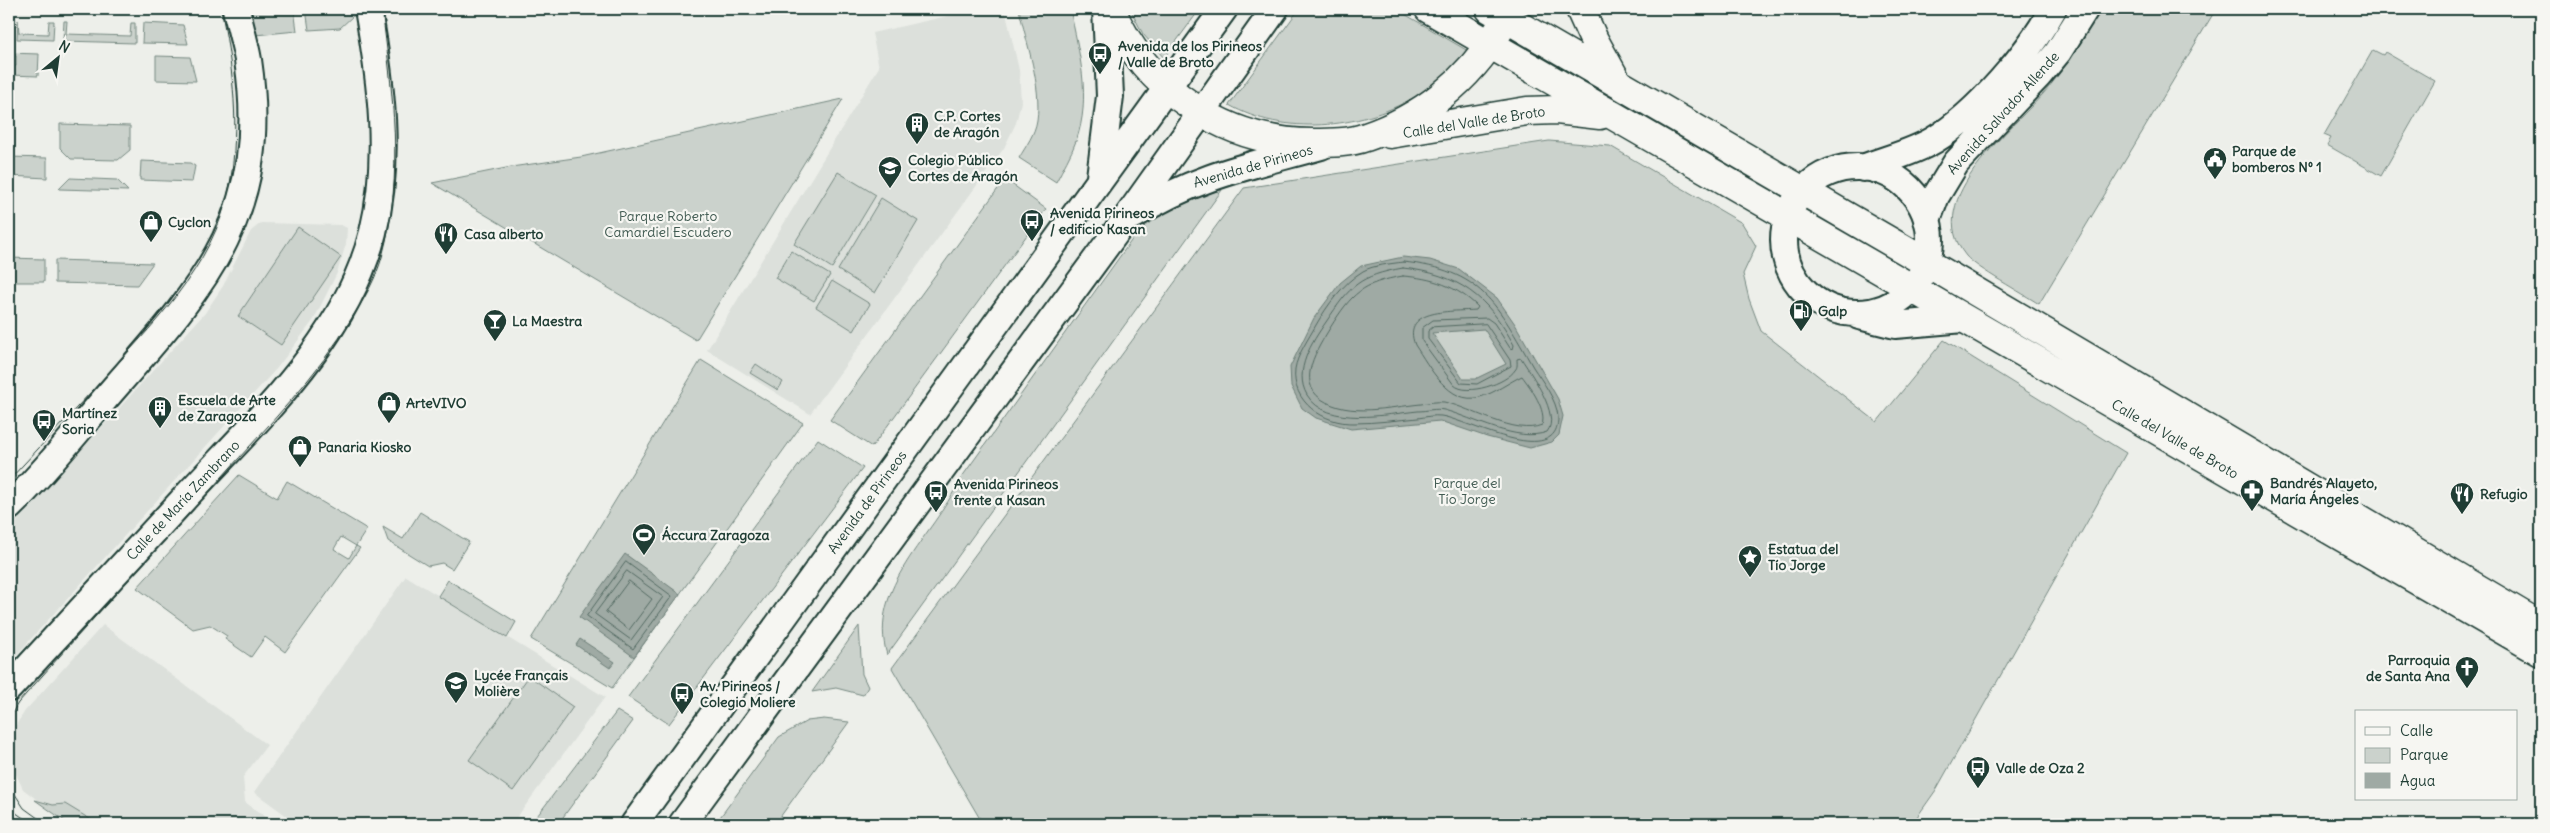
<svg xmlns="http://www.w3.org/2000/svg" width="2550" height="833" font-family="Delius,sans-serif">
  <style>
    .built { fill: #dce0db }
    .green { fill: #cbd2cc; stroke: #758880; fill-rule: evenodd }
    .water { fill: #9faaa4; stroke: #6c7e77; fill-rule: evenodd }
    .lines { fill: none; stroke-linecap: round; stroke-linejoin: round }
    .shore { stroke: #526961; stroke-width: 1 }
    .secondary-casing { stroke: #1f3d34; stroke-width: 30 }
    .primary-casing { stroke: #1f3d34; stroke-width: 31 }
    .secondary { stroke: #f6f6f2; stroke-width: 26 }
    .primary { stroke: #f6f6f2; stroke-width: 28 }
    .tram { stroke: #1f3d34; stroke-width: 1 }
    .labels { text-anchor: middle; stroke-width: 4.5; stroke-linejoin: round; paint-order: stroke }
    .poi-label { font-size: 14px; font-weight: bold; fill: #1f3d34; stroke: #f6f6f2; text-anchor: start }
    .street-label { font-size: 14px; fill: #1f3d34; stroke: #f6f6f2 }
    .park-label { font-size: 14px; fill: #415b52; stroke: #f6f6f2 }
  </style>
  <rect width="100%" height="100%" fill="#edefea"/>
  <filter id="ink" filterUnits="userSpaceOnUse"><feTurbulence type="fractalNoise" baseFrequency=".02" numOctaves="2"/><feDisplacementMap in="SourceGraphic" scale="10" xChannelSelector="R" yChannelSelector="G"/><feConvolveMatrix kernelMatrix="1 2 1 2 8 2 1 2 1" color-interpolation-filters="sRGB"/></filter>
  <g filter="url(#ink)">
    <path class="built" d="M979,9h26l14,61 2,32 -5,21 -12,25 -194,266 -103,-64 172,-283 -7,-34z
      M261,223l80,2 6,3 -1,16 -9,29 -24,48 -36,47 -268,295v-133l196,-217 18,-27 28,-55z
      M406,576l199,121 -93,127h-214l-44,-32z
      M103,625l164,120 -24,32 2,25 30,22h-206l-46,-35 -8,-17 -3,-25 4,-22 9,-14z"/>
    <path class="green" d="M241,9h53l3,22 -42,4z
      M306,9h51l1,6 -5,1 -13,12 -31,2z
      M1019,9h51c9,44 22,88 6,132 -5,14 -13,27 -20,41l-37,-24c7,-12 16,-24 18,-38 5,-34 -11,-78 -18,-111z
      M1130,9h70l-36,49 -21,-24z
      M1299,9h97l72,42c-17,18 -33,35 -55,47 -54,31 -129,38 -184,7z
      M2100,9h116l-177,295c-15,-10 -63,-36 -73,-48 -47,-58 49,-127 82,-168 20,-24 37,-51 52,-79z
      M18,20l1,13 29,1 1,-13h5l-1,19 -36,-1z
      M64,21h3l-1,13 64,2 1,-13h4v20l-72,-2z
      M143,23l40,2 5,19 -46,-1z
      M2373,50l10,5 2,-3 50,29 -54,95 -54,-31 4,-7 -7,-3z
      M9,53l30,1 -1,22 -29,-1v-9h7v-10l-7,-1z
      M156,56l34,1 6,24 -40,-1z
      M843,99l-147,241 -264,-157 79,-16 70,-10z
      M60,124l70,2v24l-12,10 -47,-1 -11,-11z
      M1549,141l61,5 132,77 14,23 -13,28 6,25 12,32 116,91 67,-82 182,113 -190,337 -24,34h-929l-91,-156 352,-480z
      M9,157l38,1v20l-38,-2z
      M141,161l49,2 5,3 -3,16 -52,-2z
      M838,172l38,23 -44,73 -38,-24z
      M70,178l47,2 11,11 -69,-2z
      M1005,179l41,30 -174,238 -42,-27z
      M1222,190l-335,465c-20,-68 47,-119 72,-174l177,-247c26,-25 51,-36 86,-44z
      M881,198l37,23 -43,72 -37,-23z
      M298,227l43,30 -60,88 -43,-29z
      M791,251l39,24 -16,26 -39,-23z
      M9,258l35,1v23h-34z
      M55,260l98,3 -16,22 -82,-2z
      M832,281l38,23 -16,27 -38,-24z
      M701,360l102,63 -191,265 -81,-49z
      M756,364l27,18 -5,8 -28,-17z
      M818,439l45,29 -194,256 -41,-27z
      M239,475l38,23 10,-17 80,48 -11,17 4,2 -75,104 -20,-15 -14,20 -26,-18 2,-3 -17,-11 -17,4 -56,-41zM341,537l15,9 -7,12 -15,-9z
      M420,512l49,30 -17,27 -10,-6 -14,3 -40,-25 -5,-14 20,12z
      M448,580l68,42 -9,16 -69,-42z
      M859,626l3,48 6,13 -5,8 -27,-7 -24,4z
      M529,676l44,31 -60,84 -44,-31z
      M617,711l16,10 -75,103h-27z
      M824,719l25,3 -74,102h-60l64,-87 28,-16z
      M35,800l18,5 12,-1 33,20h-29z"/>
    <path class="water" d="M1403,257l27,3 29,9 38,29 18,26 43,75 5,17 -4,19 -7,7 -22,6 -43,-11 -47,-16 -89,8 -35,-11 -14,-10 -11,-22 -1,-19 24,-49 26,-35 21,-17zM1484,329l22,35 -31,15h-12l-31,-46z
      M625,554l55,40 -46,63 -55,-40z
      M580,639l35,23 -5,6 -34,-23z"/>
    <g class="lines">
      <path class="shore" d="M1403,262c79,8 94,42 130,105 9,14 24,33 25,50 1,54 -93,2 -117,-1 -7,-1 -16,1 -23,2 -21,2 -42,5 -64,5 -30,1 -63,-21 -59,-54 2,-14 14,-31 21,-44 11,-19 27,-42 47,-54 11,-6 27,-7 40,-9z
        M1403,268c56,6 85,29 111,77l-1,4 -3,-1 -16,-25 -7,-5 -54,2 -11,8v13l32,44c13,12 53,-2 61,-15 3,-3 2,-7 2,-11l4,-1c10,16 40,57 26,74 -30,11 -73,-14 -103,-22 -8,-2 -18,1 -26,1 -31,3 -91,17 -111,-16 -14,-24 5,-53 19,-73 25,-37 32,-46 77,-54z
        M1403,276c29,2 54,10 75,31l-2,3c-21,2 -76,-3 -61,35 14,21 34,61 65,52 15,-4 29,-15 42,-21 9,12 25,34 20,49 -27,11 -70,-17 -98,-23 -7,-1 -16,1 -23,2 -31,3 -72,14 -100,-5 -25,-18 -3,-51 9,-71 22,-35 32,-45 73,-52z
        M1486,324l24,36 1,6 -34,18 -16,-1 -33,-44v-8l5,-4z
        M626,562l46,34 -39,53 -46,-33z
        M627,571l36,26 -32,43 -36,-26z
        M629,581l23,18 -23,31 -23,-18z"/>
      <g class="secondary-casing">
        <path id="secondary" d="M1784 240a73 73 0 1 1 146 0a73 73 0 1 1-146 0Z
          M1863,168c23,-9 49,-15 71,-28 43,-26 95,-87 119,-131
          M1100,177l10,-81 -4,-87
          M1134,215c61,-39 119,-50 187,-69
          M1927,220l9,-24 20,-33 83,-88 19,-23 27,-43
          M1859,316l36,9 69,-6
          M9,507c38,-37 72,-81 107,-121 93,-106 154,-176 132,-326 -3,-17 -8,-34 -12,-51
          M9,688c57,-62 114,-124 172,-186 73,-80 165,-161 192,-270 18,-73 8,-150 -5,-223
          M634,824l590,-815
          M682,824l443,-604 150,-211"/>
      </g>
      <g class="primary-casing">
        <path id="primary" d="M1111,9c34,81 115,134 202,134 17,0 37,0 53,-6 56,-19 103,-57 133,-107
          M1429,9l1112,643
          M1490,9l456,265 595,352
          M1580,9l14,31 22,40
          M1390,134l137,-23 30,-1 43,5"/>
      </g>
      <use href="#secondary" class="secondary"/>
      <use href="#primary" class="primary"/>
      <path class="tram" d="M9,480c33,-35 65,-70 98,-105 55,-60 115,-120 125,-204 7,-54 0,-109 -11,-162
        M9,718l9,-15c67,-76 136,-151 204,-226 46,-52 95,-100 131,-161 12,-18 23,-38 29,-59 23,-83 10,-165 0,-248
        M9,785l15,23 22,16
        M9,808l23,16"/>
    </g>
  </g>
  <defs>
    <g id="bus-pin" transform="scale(1.25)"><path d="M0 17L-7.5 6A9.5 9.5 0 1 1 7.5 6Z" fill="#1f3d34" stroke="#f6f6f2"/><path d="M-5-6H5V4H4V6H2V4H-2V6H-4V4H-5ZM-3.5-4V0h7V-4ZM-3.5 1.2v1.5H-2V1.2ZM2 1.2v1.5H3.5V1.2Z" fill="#fff"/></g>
    <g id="building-pin" transform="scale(1.25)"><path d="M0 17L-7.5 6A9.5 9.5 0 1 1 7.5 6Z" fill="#1f3d34" stroke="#f6f6f2"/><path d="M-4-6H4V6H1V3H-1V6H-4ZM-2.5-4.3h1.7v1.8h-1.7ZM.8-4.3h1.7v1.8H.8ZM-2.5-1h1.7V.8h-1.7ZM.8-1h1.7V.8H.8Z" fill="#fff"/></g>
    <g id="civic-pin" transform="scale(1.25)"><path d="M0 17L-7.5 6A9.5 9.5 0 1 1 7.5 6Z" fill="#1f3d34" stroke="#f6f6f2"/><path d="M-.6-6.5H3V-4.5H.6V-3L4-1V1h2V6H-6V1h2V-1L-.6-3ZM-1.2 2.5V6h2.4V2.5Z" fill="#fff"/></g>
    <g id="school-pin" transform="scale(1.25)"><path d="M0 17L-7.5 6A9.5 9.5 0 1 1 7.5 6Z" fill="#1f3d34" stroke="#f6f6f2"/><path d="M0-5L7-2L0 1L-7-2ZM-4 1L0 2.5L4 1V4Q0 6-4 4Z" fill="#fff"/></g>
    <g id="shop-pin" transform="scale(1.25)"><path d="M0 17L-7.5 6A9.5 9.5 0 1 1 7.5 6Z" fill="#1f3d34" stroke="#f6f6f2"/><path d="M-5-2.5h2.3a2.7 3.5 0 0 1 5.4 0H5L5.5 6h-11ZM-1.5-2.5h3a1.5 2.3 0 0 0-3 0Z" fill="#fff"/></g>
    <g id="restaurant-pin" transform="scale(1.25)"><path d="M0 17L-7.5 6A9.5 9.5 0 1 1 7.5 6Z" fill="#1f3d34" stroke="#f6f6f2"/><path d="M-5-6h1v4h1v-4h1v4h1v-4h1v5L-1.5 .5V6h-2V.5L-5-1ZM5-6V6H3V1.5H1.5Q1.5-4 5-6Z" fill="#fff"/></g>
    <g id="fuel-pin" transform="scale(1.25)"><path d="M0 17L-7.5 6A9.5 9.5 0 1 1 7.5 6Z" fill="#1f3d34" stroke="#f6f6f2"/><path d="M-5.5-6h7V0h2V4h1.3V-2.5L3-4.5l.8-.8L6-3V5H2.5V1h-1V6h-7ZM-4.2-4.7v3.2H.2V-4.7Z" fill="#fff"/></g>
    <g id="bar-pin" transform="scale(1.25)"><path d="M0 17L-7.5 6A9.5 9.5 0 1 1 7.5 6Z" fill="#1f3d34" stroke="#f6f6f2"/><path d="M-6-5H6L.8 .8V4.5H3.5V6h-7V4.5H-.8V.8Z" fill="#fff"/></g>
    <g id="pharmacy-pin" transform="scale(1.25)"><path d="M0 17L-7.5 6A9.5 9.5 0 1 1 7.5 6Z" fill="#1f3d34" stroke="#f6f6f2"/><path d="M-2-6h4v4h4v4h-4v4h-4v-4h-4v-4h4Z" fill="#fff"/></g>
    <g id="stadium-pin" transform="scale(1.25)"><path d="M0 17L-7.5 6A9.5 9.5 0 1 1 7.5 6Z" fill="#1f3d34" stroke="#f6f6f2"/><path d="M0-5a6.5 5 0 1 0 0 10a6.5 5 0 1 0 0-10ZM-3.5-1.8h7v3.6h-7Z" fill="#fff"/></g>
    <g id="sight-pin" transform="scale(1.25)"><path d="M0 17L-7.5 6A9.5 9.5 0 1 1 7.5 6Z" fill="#1f3d34" stroke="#f6f6f2"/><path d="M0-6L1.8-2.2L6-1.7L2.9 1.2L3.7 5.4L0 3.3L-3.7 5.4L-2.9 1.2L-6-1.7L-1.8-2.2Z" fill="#fff"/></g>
    <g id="church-pin" transform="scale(1.25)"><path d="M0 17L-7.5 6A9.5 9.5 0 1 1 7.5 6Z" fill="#1f3d34" stroke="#f6f6f2"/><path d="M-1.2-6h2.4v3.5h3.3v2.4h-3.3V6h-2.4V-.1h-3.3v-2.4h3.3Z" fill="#fff"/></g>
  </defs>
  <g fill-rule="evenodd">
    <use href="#bus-pin" x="1100" y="54"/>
    <use href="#building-pin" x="917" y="124"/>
    <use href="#civic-pin" x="2215" y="159"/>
    <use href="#school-pin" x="890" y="168"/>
    <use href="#bus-pin" x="1032" y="221"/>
    <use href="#shop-pin" x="151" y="222"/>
    <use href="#restaurant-pin" x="446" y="234"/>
    <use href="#fuel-pin" x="1801" y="311"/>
    <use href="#bar-pin" x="495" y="321"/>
    <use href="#shop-pin" x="389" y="403"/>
    <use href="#building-pin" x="160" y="408"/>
    <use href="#bus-pin" x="44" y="421"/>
    <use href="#shop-pin" x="300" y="447"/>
    <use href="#pharmacy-pin" x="2252" y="491"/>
    <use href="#bus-pin" x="936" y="492"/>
    <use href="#restaurant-pin" x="2462" y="494"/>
    <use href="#stadium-pin" x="644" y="535"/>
    <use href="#sight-pin" x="1750" y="557"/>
    <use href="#church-pin" x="2467" y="668"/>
    <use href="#school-pin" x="456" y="683"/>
    <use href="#bus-pin" x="682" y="694"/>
    <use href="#bus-pin" x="1978" y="768"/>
  </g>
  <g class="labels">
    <g class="poi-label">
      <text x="1118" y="51">Avenida de los Pirineos<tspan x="1118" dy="16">/ Valle de Broto</tspan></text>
      <text x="934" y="121">C.P. Cortes<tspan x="934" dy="16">de Aragón</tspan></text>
      <text x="2232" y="156">Parque de<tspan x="2232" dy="16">bomberos Nº 1</tspan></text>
      <text x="908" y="165">Colegio Público<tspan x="908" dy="16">Cortes de Aragón</tspan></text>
      <text x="1050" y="218">Avenida Pirineos<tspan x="1050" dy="16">/ edificio Kasan</tspan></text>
      <text x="168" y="227">Cyclon</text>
      <text x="464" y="239">Casa alberto</text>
      <text x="1818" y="316">Galp</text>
      <text x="512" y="326">La Maestra</text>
      <text x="178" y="405">Escuela de Arte<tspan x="178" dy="16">de Zaragoza</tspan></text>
      <text x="406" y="408">ArteVIVO</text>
      <text x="62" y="418">Martínez<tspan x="62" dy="16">Soria</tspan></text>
      <text x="318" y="452">Panaria Kiosko</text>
      <text x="2270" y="488">Bandrés Alayeto,<tspan x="2270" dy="16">María Ángeles</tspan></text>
      <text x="954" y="489">Avenida Pirineos<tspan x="954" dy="16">frente a Kasan</tspan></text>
      <text x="2480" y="499">Refugio</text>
      <text x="662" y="540">Áccura Zaragoza</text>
      <text x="1768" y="554">Estatua del<tspan x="1768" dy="16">Tío Jorge</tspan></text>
      <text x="2450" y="665" text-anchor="end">Parroquia<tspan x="2450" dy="16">de Santa Ana</tspan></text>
      <text x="474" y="680">Lycée Français<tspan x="474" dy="16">Molière</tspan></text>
      <text x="700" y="691">Av. Pirineos /<tspan x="700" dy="16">Colegio Moliere</tspan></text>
      <text x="1996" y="773">Valle de Oza 2</text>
    </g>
    <g class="street-label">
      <text transform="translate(2003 113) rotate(-48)" y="5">Avenida Salvador Allende</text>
      <text transform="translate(1474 122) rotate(-9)" y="5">Calle del Valle de Broto</text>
      <text transform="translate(1253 166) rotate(-16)" y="5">Avenida de Pirineos</text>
      <text transform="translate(2175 439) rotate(30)" y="5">Calle del Valle de Broto</text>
      <text transform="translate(183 500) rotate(-47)" y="5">Calle de María Zambrano</text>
      <text transform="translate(867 502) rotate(-54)" y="5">Avenida de Pirineos</text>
    </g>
    <g class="park-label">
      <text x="668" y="221">Parque Roberto<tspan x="668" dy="16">Camardiel Escudero</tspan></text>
      <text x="1467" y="488">Parque del<tspan x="1467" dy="16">Tío Jorge</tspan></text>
    </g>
  </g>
  <rect width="2550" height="833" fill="none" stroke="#f6f6f2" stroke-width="30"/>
  <rect x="15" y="15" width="2520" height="803" fill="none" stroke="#1f3d34" stroke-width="2" filter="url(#ink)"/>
  <rect x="2355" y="710" width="162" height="90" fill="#f6f6f2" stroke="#a0aca6"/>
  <rect x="2365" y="727" width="25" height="8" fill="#f6f6f2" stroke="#a0aca6"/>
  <text x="2400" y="736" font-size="15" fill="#1f3d34">Calle</text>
  <rect x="2365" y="748" width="25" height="15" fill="#cbd2cc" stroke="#a0aca6"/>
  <text x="2400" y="760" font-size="15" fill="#1f3d34">Parque</text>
  <rect x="2365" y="773" width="25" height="15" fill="#9faaa4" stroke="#a0aca6"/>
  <text x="2400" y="786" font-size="15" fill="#1f3d34">Agua</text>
  <g transform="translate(58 58) rotate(29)" stroke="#f6f6f2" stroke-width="4" paint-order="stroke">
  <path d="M0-4L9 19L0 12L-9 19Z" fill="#1f3d34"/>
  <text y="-8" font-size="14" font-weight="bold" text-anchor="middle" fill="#1f3d34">N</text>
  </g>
</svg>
